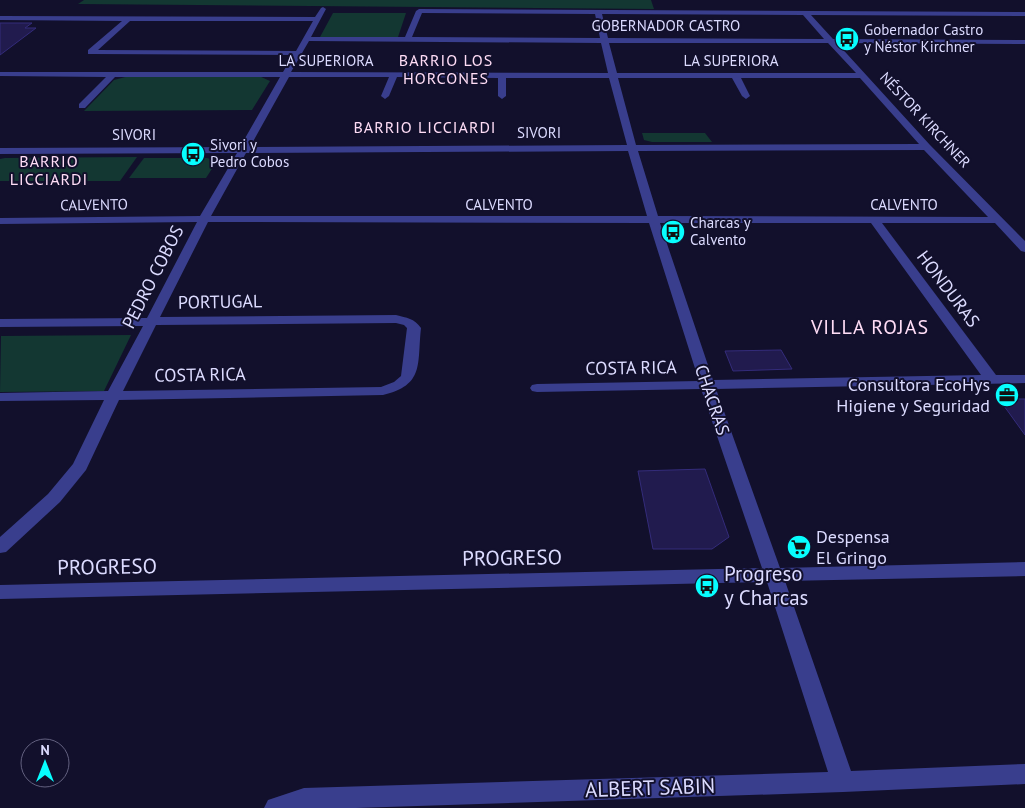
<svg xmlns="http://www.w3.org/2000/svg" width="1025" height="808" font-family="'PT Sans',sans-serif">
  <style>
    .green { fill: #133732 }
    .building { fill: #211b4e; stroke: #342c7b }
    .lines { fill: none; stroke-linecap: round; stroke-linejoin: round }
    .minor { fill: #393e8d; fill-rule: evenodd }
    .labels { text-anchor: middle; stroke-width: 4; stroke-linejoin: round; paint-order: stroke }
    .far-street-label { font-size: 15px; fill: #dcdbff; stroke: #12102c }
    .far-poi-label { font-size: 15px; fill: #dcdbff; stroke: #12102c; text-anchor: start }
    .far-neighbourhood-label { font-size: 16px; letter-spacing: 1px; fill: #ffddf6; stroke: #12102c }
    .far-quarter-label { font-size: 16px; letter-spacing: 1px; fill: #ffddf6; stroke: #12102c }
    .street-label { font-size: 18px; fill: #dcdbff; stroke: #12102c }
    .poi-label { font-size: 18px; fill: #dcdbff; stroke: #12102c; text-anchor: end }
    .quarter-label { font-size: 20px; letter-spacing: 1px; fill: #ffddf6; stroke: #12102c }
    .near-street-label { font-size: 21px; fill: #dcdbff; stroke: #12102c }
    .near-poi-label { font-size: 21px; fill: #dcdbff; stroke: #12102c; text-anchor: start }
  </style>
  <rect width="100%" height="100%" fill="#12102c"/>
  <path class="green" d="M84,0h567l3,9 -576,-5z
    M333,13h73l-8,24h-78z
    M129,76h130l11,5 -18,29 -168,1 30,-31z
    M642,133h63l7,9h-60l-8,-2z
    M137,157l-17,24h-120v-22l5,-1z
    M144,158h63l10,3 -11,17h-77z
    M131,335l-27,56 -104,1 1,-56z"/>
  <path class="building" d="M0,23h32l-7,5h11l-36,27z
    M781,350l11,19 -59,2 -8,-20z
    M999,399h26v36z
    M705,469l24,68 -17,12h-59l-15,-78z"/>
  <g class="lines">
    <path class="minor" d="M323,7l3,2 -15,28h94l11,-26 3,-2 606,3v4l-214,-1 22,24 192,1v4l-188,-1 93,102 95,96v11l-4,-1 -26,-28h-113l114,152h29v8l-309,6 64,179 245,-6v14l-240,5 66,190 174,-7v20l-182,8 -487,16h-92l4,-8 36,-12 524,-16 -61,-190 -767,17v-14l762,-17 -61,-179 -164,3 -5,-1 -2,-3 2,-3 5,-1 162,-3 -50,-158 -441,-1 -48,95 236,-2c11,3 18,3 25,13 -4,36 4,57 -38,67l-264,5 -33,70 -26,32 -54,50 -6,1v-16l48,-43 25,-30 31,-64 -104,1v-8l108,-2 35,-65 -143,1v-8l147,-1 50,-96 -197,2v-6l200,-2 37,-63 -237,1v-6l240,-1 40,-70h-165l-30,31h-6v-4l27,-27 -106,-1v-4h283l10,-17 -202,-1h-3v-4l34,-29 -122,-1v-4l315,1 6,-9zM422,13l173,1 5,24 -188,-1zM602,14l201,1 21,24 -216,-1zM130,21h183l-17,30 -198,-1zM309,41l292,2 7,30 -317,-1zM609,43h219l28,30h-239zM289,77h100l-8,19 4,3 4,-3 8,-19 101,1v18l4,3 4,-3v-18h103l18,67 -377,2zM618,78h114l10,18 4,3 4,-3 -9,-18h119l59,66 -283,1zM924,150l64,67 -330,-1 -20,-65zM628,151l19,65h-436l35,-63zM660,223h211l110,152 -268,5zM396,323l8,2 3,3 -6,48 -7,6 -13,5 -258,4 33,-66z"/>
  </g>
  <defs>
    <g id="bus-disc" transform="scale(1.25)"><circle r="9.5" fill="#07feff" stroke="#12102c"/><path d="M-5-6H5V4H4V6H2V4H-2V6H-4V4H-5ZM-3.5-4V0h7V-4ZM-3.5 1.2v1.5H-2V1.2ZM2 1.2v1.5H3.5V1.2Z" fill="#111"/></g>
    <g id="office-disc" transform="scale(1.25)"><circle r="9.5" fill="#07feff" stroke="#12102c"/><path d="M-6-3h4V-5.5h4V-3h4V5H-6ZM-1-4.5V-3h2v-1.5ZM-6 0V1H6V0Z" fill="#111"/></g>
    <g id="supermarket-disc" transform="scale(1.25)"><circle r="9.5" fill="#07feff" stroke="#12102c"/><path d="M-6-5.5h2.5l.6 2H6L4.5 2H-2.5L-4.4-4H-6ZM-1.5 3.2a1.3 1.3 0 1 0 .1 0ZM3 3.2a1.3 1.3 0 1 0 .1 0Z" fill="#111"/></g>
  </defs>
  <g fill-rule="evenodd">
    <use href="#bus-disc" x="847" y="39"/>
    <use href="#bus-disc" x="193" y="154"/>
    <use href="#bus-disc" x="673" y="232"/>
    <use href="#office-disc" x="1007" y="395"/>
    <use href="#supermarket-disc" x="799" y="547"/>
    <use href="#bus-disc" x="707" y="586"/>
  </g>
  <g class="labels">
    <g class="far-street-label">
      <text x="666" y="31">GOBERNADOR CASTRO</text>
      <text x="326" y="66">LA SUPERIORA</text>
      <text x="731" y="66">LA SUPERIORA</text>
      <text transform="translate(925 120) rotate(47)" y="5">NÉSTOR KIRCHNER</text>
      <text x="539" y="138">SIVORI</text>
      <text x="134" y="140">SIVORI</text>
      <text transform="translate(94 205) rotate(-1)" y="5">CALVENTO</text>
      <text x="499" y="210">CALVENTO</text>
      <text x="904" y="210">CALVENTO</text>
    </g>
    <g class="far-poi-label">
      <text x="864" y="35">Gobernador Castro<tspan x="864" dy="17">y Néstor Kirchner</tspan></text>
      <text x="210" y="150">Sivori y<tspan x="210" dy="17">Pedro Cobos</tspan></text>
      <text x="690" y="228">Charcas y<tspan x="690" dy="17">Calvento</tspan></text>
    </g>
    <g class="far-neighbourhood-label">
      <text x="446" y="66">BARRIO LOS<tspan x="446" dy="18">HORCONES</tspan></text>
      <text x="49" y="167">BARRIO<tspan x="49" dy="18">LICCIARDI</tspan></text>
    </g>
    <g class="far-quarter-label">
      <text x="425" y="133">BARRIO LICCIARDI</text>
    </g>
    <g class="street-label">
      <text transform="translate(153 277) rotate(-63)" y="6">PEDRO COBOS</text>
      <text transform="translate(948 289) rotate(53)" y="6">HONDURAS</text>
      <text transform="translate(220 302) rotate(-1)" y="6">PORTUGAL</text>
      <text transform="translate(631 368) rotate(-1)" y="6">COSTA RICA</text>
      <text transform="translate(200 375) rotate(-1)" y="6">COSTA RICA</text>
      <text transform="translate(712 400) rotate(71)" y="6">CHACRAS</text>
    </g>
    <g class="poi-label">
      <text x="990" y="391">Consultora EcoHys<tspan x="990" dy="21">Higiene y Seguridad</tspan></text>
      <text x="816" y="543" text-anchor="start">Despensa<tspan x="816" dy="21">El Gringo</tspan></text>
    </g>
    <g class="quarter-label">
      <text x="870" y="334">VILLA ROJAS</text>
    </g>
    <g class="near-street-label">
      <text transform="translate(512 558) rotate(-1)" y="7">PROGRESO</text>
      <text transform="translate(107 567) rotate(-1)" y="7">PROGRESO</text>
      <text transform="translate(650 788) rotate(-2)" y="7">ALBERT SABIN</text>
    </g>
    <g class="near-poi-label">
      <text x="724" y="581">Progreso<tspan x="724" dy="24">y Charcas</tspan></text>
    </g>
  </g>
  <g transform="translate(45 763)"><circle r="24" fill="#12102c" stroke="#636180"/>
  <path d="M0-4L9 19L0 12L-9 19Z" fill="#07feff"/>
  <text y="-8" font-size="14" font-weight="bold" text-anchor="middle" fill="#dcdbff">N</text>
  </g>
</svg>
